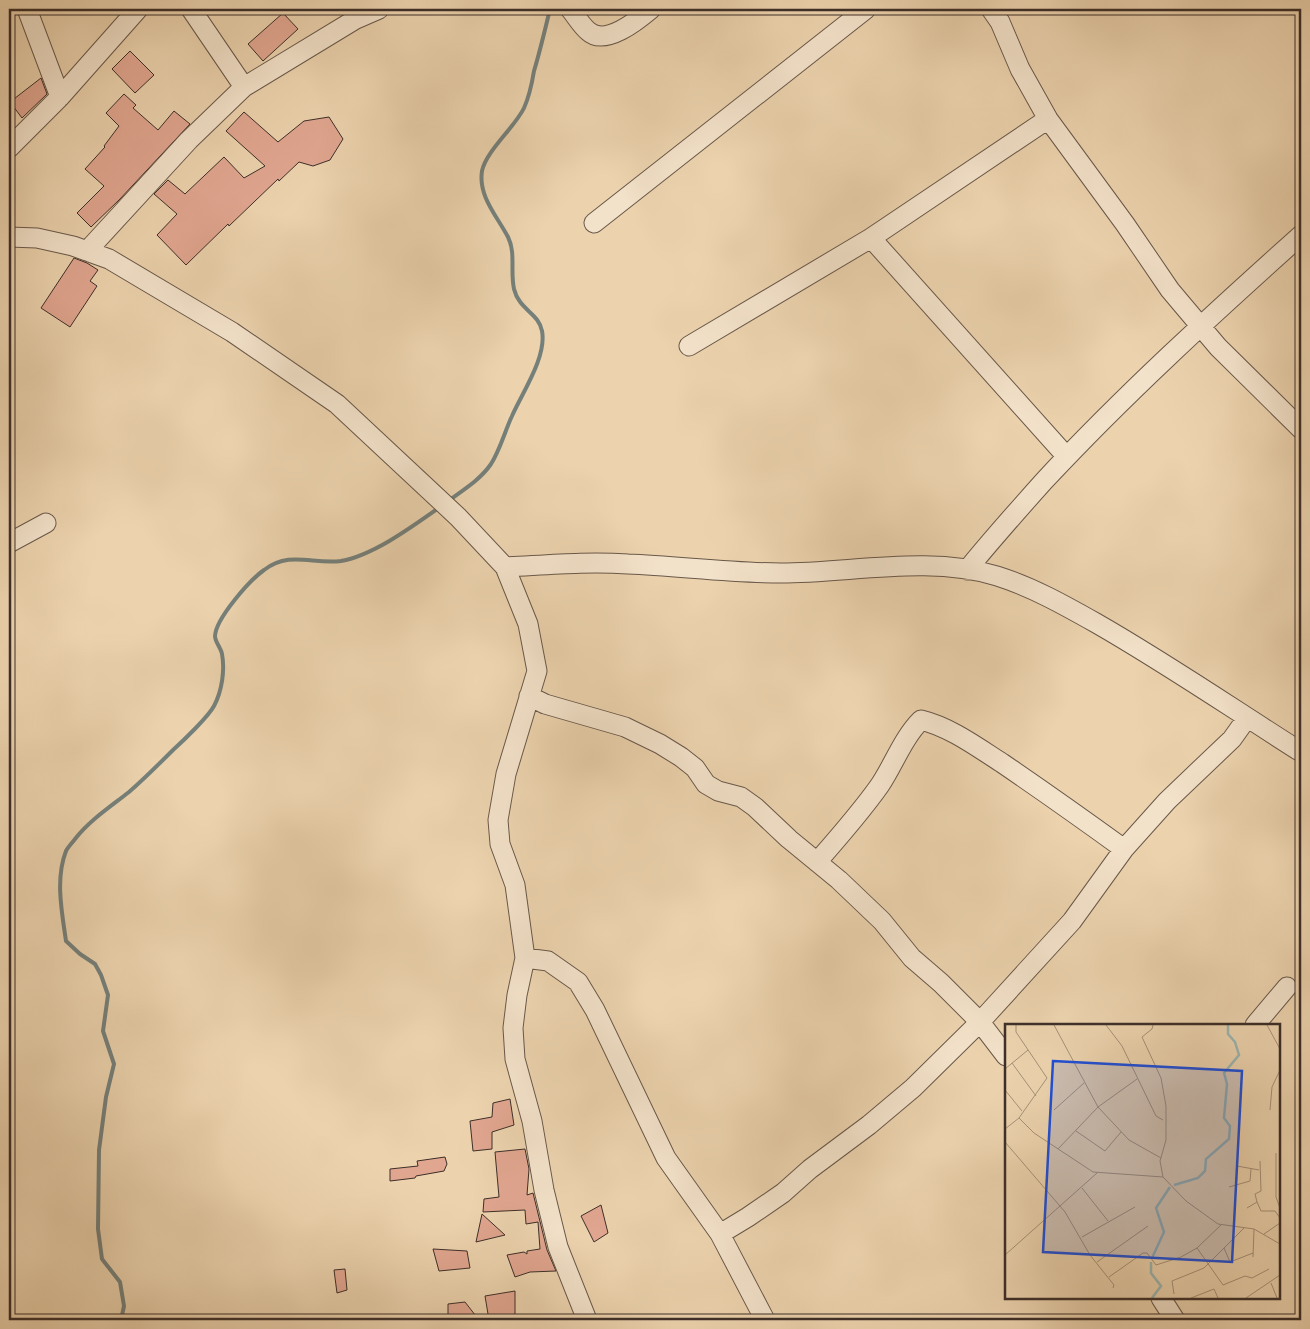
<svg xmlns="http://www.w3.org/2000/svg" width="1310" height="1329" font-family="'Libre Bodoni',serif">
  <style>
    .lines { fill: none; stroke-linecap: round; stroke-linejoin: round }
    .stream { stroke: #75807b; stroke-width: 4 }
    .building { fill: #e1a690; stroke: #3d2f29 }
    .minor-casing { stroke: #69584a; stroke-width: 21 }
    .minor { stroke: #f3e2ca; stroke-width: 19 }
    .inset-river { fill: none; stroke: #9ab6b2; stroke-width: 2.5 }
    .inset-road { fill: none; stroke: #a69179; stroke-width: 1 }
    .view { fill: #1d4ed8; fill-opacity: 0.15; stroke: #1d4ed8; stroke-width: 2.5 }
    .inset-edge { fill: none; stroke: #3d2f29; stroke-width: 2.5 }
  </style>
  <rect width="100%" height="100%" fill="#ecd3ae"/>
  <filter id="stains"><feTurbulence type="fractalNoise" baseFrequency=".004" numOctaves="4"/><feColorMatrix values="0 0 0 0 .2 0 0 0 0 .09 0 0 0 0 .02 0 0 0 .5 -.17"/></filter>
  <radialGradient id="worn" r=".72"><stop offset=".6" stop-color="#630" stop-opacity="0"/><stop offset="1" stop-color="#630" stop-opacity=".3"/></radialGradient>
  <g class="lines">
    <path class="stream" d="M448,501c15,-11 32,-21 43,-37 9,-14 14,-33 21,-48 10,-23 35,-59 30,-85 -3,-18 -23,-21 -28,-42 -4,-18 2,-36 -6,-52 -11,-21 -30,-41 -26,-66 4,-20 33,-44 42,-63 5,-11 8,-25 10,-37 6,-20 11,-41 16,-62
      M121,1320l3,-14 -4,-24 -18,-23 -4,-30 1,-79 7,-53 8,-33 -11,-33 5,-36 -7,-20 -6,-11 -15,-10 -14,-13c-4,-28 -11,-62 0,-90 2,-4 6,-8 9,-12 15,-19 35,-32 54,-47 15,-13 30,-28 44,-42 10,-9 35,-33 41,-44 8,-15 11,-36 8,-52 -1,-6 -7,-12 -7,-18 1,-18 35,-56 49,-66 26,-20 49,-5 77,-9 33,-6 72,-35 99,-54"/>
  </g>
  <path class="building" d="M283,13l15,16 -35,32 -15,-17z
    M130,51l24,24 -19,18 -23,-24z
    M41,78l6,16 -25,24 -12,-16z
    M124,94l12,11 -3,3 25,22 16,-19 16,13 -71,76 -28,27 -14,-14 27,-27 -19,-17 20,-22 -1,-1 15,-20 -13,-13z
    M244,112l34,30 26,-21 25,-4 14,22 -13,21 -17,6 -14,-4 -20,19 -1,-2 -49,47 -1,-2 -42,41 -29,-30 20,-21 -23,-20 14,-14 17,14 39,-37 20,21 21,-12 -39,-35z
    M74,258l13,5 11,7 -8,11 7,5 -27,41 -29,-19z
    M510,1099l4,26 -22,7v17l-19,2 -3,-30 22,-4 1,-14z
    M525,1149l4,20 -2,26 6,-2 14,57 9,21 -26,1 -15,5 -8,-22 17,-3 3,2v-3l13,-2 -2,-27 -12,2 -1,-14 -42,2 1,-13 15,-2 -4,-45z
    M445,1157l2,7 -3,7 -28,5 -1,2 -25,3v-12l28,-3 -1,-5z
    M601,1205l7,28 -14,9 -13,-26z
    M482,1214l23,21 -29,7z
    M433,1249l34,2 3,17 -31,3z
    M345,1269l2,21 -10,3 -3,-23z
    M515,1291v26l-26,3 -4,-24z
    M465,1302l14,18h-31v-16z"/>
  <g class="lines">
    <g class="minor-casing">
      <path id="minor" d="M27,9l33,88
        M191,9l53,78
        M570,9c6,7 11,16 18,22 17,16 50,-11 63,-22
        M991,9l9,13 20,47 28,50 77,105 45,66 48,57 83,82
        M9,148l51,-51 78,-88
        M594,223l272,-214
        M9,237l28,1 36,8 36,13 123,73 105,72 121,113 47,50 23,57 9,47 -31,103 -8,46 2,24 15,41 10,73 -8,37 -4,33 2,31 17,62 12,69 14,57 29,73
        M871,238l196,219
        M87,251l102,-111 55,-53 112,-68 23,-10
        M689,346l182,-108 177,-119
        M9,543l37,-20
        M505,567c41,-2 82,-6 123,-3 51,2 102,9 153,9 70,0 148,-18 216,3 35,11 67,29 99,47 70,40 137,86 205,129
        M967,570c25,-31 51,-60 77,-89 81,-87 169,-167 257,-246
        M529,696l16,8 80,23 35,17 21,13 14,11 11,16 12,7 23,6 14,10 34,32 50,41 43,41 30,37 29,25 39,39 26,34
        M817,862c22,-25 44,-50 63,-77 14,-21 23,-47 41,-65 29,7 56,27 81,43 41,28 82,57 122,86
        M525,958l23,3 30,21 17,28 71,148 54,76 45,86
        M1255,1025l32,-38
        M720,1234l28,-17 35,-24 27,-24 59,-44 44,-37 67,-66 92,-101 52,-72 43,-48 65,-62 15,-21
        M1161,1298l14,22"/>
    </g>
    <use href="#minor" class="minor"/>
  </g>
  <g transform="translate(1005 1024)">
    <rect width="275" height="275" fill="#ecd3ae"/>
    <path class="inset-river" d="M169,161l24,-7 7,-7 1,-12 23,-20 1,-13 -6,-8 3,-34 -3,-11 15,-18 -4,-13 -7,-8v-9M147,234l12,-26 -8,-24 14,-21M146,238v11l10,13 -9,12"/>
    <path class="inset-road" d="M49,1l44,82 31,33 32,18M101,1l16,21 34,70 7,4M148,1l-1,4 -10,8 19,41 5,28v34l-6,21 3,16 23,24 32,23 36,5 26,15M262,1l13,24M7,39l24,33M0,45l23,-19M0,66l17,21M49,86l30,-27M265,86l2,-23 8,-17M14,94l15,15 59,39 70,5M0,105l14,-11 28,-40 -31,-46v-7M71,107l29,20 16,-19M0,118l60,70 25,43 24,30 -1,3M53,125l40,-42 39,-28M271,129v44l4,11M232,142l22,4M224,163l21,-6 1,-12M77,164l26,33M252,178l-2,-8 6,-3 -1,-30M242,184l10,-6 4,9h14l5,7M259,210l16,-11M77,213l53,-30M192,224l26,37 22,-9 7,2 17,-9M219,224l6,14 23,-9M0,231l92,-82M248,233l1,-28M92,238l51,-36M104,253l34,-24h4l9,12 25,-8 16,-9 24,-23M266,259l6,15M169,270l-2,-13 32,-13 40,-40M186,274l23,-9 4,9M241,274l34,-23"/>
    <path class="view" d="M48,37l189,10 -10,191 -189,-10z"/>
    <rect width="275" height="275" class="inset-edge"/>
  </g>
  <rect width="1310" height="1329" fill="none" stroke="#ecd3ae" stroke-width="30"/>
  <rect x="10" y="10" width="1290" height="1309" fill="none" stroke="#3d2f29" stroke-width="2.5"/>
  <rect x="15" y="15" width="1280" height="1299" fill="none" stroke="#3d2f29"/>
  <rect width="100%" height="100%" filter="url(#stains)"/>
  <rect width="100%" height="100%" fill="url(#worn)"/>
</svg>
